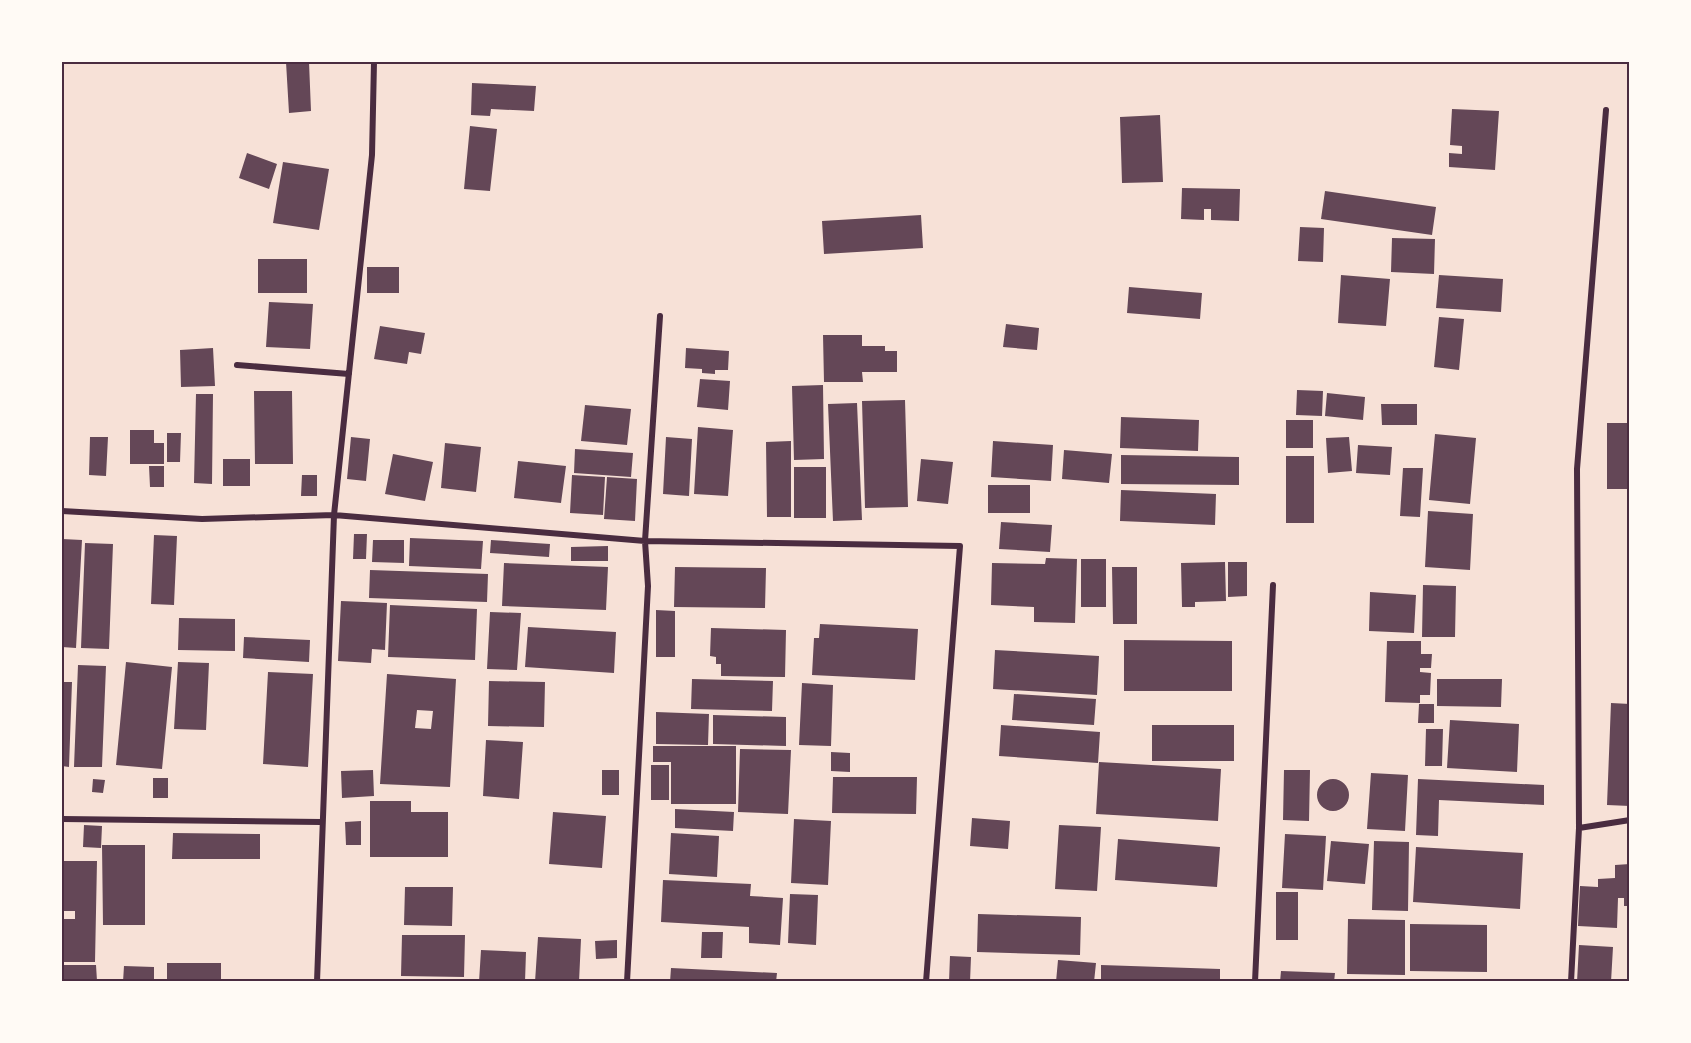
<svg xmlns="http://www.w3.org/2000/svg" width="1691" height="1043" font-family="Raleway,sans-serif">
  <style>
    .building { fill: #644757; fill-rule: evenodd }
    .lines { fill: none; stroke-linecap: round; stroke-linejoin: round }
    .minor { stroke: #4a2c40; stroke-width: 6 }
    .neatline { fill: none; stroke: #4a2c40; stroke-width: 2 }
  </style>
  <rect width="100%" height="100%" fill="#f7e1d7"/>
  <path class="building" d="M286,62h23l2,49 -22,2z
    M472,83l64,3 -2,25 -43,-2 -1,7 -19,-1z
    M1452,109l47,2 -4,59 -46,-3v-14l13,1v-8l-12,-1z
    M1160,115l3,67 -41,1 -2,-66z
    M470,126l27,3 -7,62 -26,-2z
    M247,153l30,11 -8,25 -30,-11z
    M283,162l46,7 -10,61 -46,-7z
    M1182,188l58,1 -1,32 -28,-1v-11h-7v11l-23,-1z
    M1325,191l111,16 -4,28 -111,-16z
    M921,215l2,33 -99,6 -2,-33z
    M1300,227l24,1 -1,34 -25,-1z
    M1392,238l43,1 -1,35 -43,-2z
    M258,259h49v34h-49z
    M367,267h32v26h-32z
    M1341,275l49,4 -4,47 -48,-3z
    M1439,275l64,4 -2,33 -65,-4z
    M1129,287l73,6 -2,26 -73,-6z
    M269,302l44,2 -3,45 -44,-2z
    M1439,317l25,2 -5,51 -25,-3z
    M1006,324l33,4 -2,22 -34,-3z
    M380,326l45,7 -4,21 -12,-2 -2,12 -33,-5z
    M823,335h39v11h23v5h12v21h-35l1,10h-39z
    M213,348l2,38 -34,1 -1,-37z
    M686,348l43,3 -1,19h-13v4l-13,-1v-4l-17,-1z
    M700,379l30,2 -2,29 -31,-3z
    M823,385l1,74 -30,1 -2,-74z
    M1297,390l26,1 -1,25 -26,-1z
    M254,391h38l1,73h-38z
    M1327,393l38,4 -2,23 -38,-4z
    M196,394h17l-1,90 -18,-1z
    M905,400l3,107 -43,1 -3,-107z
    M857,403l5,117 -29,1 -5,-117z
    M1381,404h36v21h-35z
    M585,405l46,4 -4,36 -46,-4z
    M1121,417l78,3 -1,31 -78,-3z
    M1286,420h27v28h-27z
    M1607,423h23v66h-23z
    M698,427l35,3 -5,66 -34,-2z
    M130,430h24v13h10v21h-34z
    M167,433h14l-1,29h-13z
    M1435,434l41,4 -6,66 -41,-4z
    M90,437h18l-2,39 -17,-1z
    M351,437l19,2 -4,42 -19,-2z
    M666,437l26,2 -3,57 -26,-2z
    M1349,437l3,34 -24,2 -2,-35z
    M791,441v76h-24l-1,-75z
    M993,441l60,4 -2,36 -60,-4z
    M445,443l36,4 -5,45 -35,-4z
    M1358,445l34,2 -2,28 -34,-2z
    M575,449l58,4 -2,24 -57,-4z
    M1064,450l48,4 -3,29 -47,-4z
    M393,454l40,8 -8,39 -40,-7z
    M1121,455l118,2v28l-118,-1z
    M1286,456h28v67h-28z
    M223,459h27v27h-27z
    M921,459l32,3 -5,42 -31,-3z
    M518,461l48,5 -5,37 -47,-5z
    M149,466h15v21h-14z
    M794,467h32v51h-32z
    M1403,468h20l-3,49 -20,-1z
    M302,475h15v21h-16z
    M572,475l33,2 -2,38 -33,-2z
    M607,477l30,2 -2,42 -31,-2z
    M988,485h42v28h-42z
    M1121,490l95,4 -1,31 -95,-4z
    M1428,511l45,3 -3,56 -45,-3z
    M1001,522l51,3 -2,27 -51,-3z
    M354,534h13l-1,25h-13z
    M154,535l23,1 -3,69 -23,-1z
    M410,538l73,3 -2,28 -72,-3z
    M62,539l20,1 -6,108 -14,-1z
    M373,540h31v23l-32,-1z
    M491,540l59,4 -1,13 -59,-4z
    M85,543l28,1 -4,105 -28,-1z
    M608,546v15h-37v-14z
    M1046,558l31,1 -2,64 -41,-1v-15l-43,-2 1,-42 53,1z
    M1081,559h25v48h-25z
    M1225,562l1,39 -31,1v5h-13l-1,-44z
    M1228,562h19v34l-19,1z
    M504,563l104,4 -2,43 -104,-4z
    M675,567l91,1 -1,40 -91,-1z
    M1112,567h25v57h-24z
    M370,570l118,4 -1,28 -118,-4z
    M1423,585l33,1 -1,51h-33z
    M1370,592l46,3 -2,38 -45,-2z
    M341,601l46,2 -2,47 -13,-1 -1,14 -33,-2z
    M390,605l87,4 -2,51 -87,-3z
    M656,610l19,1v46h-19z
    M490,612l31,1 -4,57 -30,-1z
    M179,618l56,1v32l-57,-1z
    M820,624l98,5 -3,51 -103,-5 2,-37h5z
    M528,627l88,5 -2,41 -89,-6z
    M711,628l75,2 -1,47 -64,-1v-12h-5v-7l-6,-1z
    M244,637l66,3 -1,22 -66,-4z
    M1124,640l108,1v50h-108z
    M1387,641h34v13h11l-1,14h-11v4l11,1 -1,22h-10v8l-35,-1z
    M995,650l104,6 -2,39 -104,-6z
    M126,662l46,5 -10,102 -46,-4z
    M178,662l31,1 -3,67 -32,-1z
    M78,665l28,1 -4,101h-28z
    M268,672l45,2 -5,93 -45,-3z
    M387,674l69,5 -6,108 -70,-3zM417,710l16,1 -2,18 -16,-1z
    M692,679l81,2 -1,30 -81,-2z
    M1437,679h65l-1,28 -64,-1z
    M489,681l56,1 -1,45 -56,-1z
    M62,682h10l-3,85 -7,-1z
    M802,683l31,2 -2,61 -32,-1z
    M1014,694l82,5 -2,26 -82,-5z
    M1611,703l19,1v102l-23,-1z
    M1419,704h15v19h-16z
    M656,712l53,2 -1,31 -52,-1z
    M713,715l73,2v29l-73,-2z
    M1450,720l69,4 -2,48 -70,-4z
    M1001,725l99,7 -2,31 -99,-7z
    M1152,725h82v36h-82z
    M1426,729h17l-1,37h-17z
    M486,740l37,2 -4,57 -36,-3z
    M653,746h83v58h-65v-42h-18z
    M740,749l51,1 -3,64 -50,-2z
    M831,752l19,1v19l-19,-1z
    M1099,762l122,7 -3,52 -122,-7z
    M651,765h18v35h-18z
    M373,770l1,26 -32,2 -1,-27z
    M602,770h17v25h-17z
    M1284,770h26l-1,51 -26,-1z
    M1371,773l37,2 -3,56 -38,-2z
    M833,777h84l-1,37 -84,-1z
    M153,778h15v20h-15z
    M93,779l12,1 -2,13 -11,-1z
    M1418,779l126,6v20l-105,-5 -1,36 -22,-1z
    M1317 795a16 16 0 1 1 32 0a16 16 0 1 1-32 0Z
    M370,801h41v11h37v45h-78z
    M675,809l59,3 -1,19 -58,-3z
    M553,812l53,4 -4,52 -53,-4z
    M972,818l38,3 -2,28 -38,-3z
    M794,819l37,2 -3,64 -37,-2z
    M361,821v24h-15l-1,-23z
    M84,825l18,1 -1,22 -18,-1z
    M1059,825l42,2 -4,64 -42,-2z
    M173,833l87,1v25h-88z
    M671,833l48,3 -2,41 -48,-3z
    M1285,834l41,2 -3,54 -41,-2z
    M1118,839l102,8 -3,40 -102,-7z
    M1331,841l38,3 -4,40 -38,-3z
    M1374,841l35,1 -1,69 -36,-1z
    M102,845h43v80h-42z
    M1416,847l107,6 -3,56 -107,-7z
    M62,861h35l-2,101h-33v-43h13v-8h-13z
    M1630,864v42h-6v-8h-6l-1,30 -39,-2 2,-40 18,1v-8l17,-1v-13z
    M663,880l88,4 -1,12 33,2 -3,47 -31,-2v-16l-88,-5z
    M405,887h48l-1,39 -48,-1z
    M1276,892h22v48h-22z
    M790,894l28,1 -2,50 -28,-2z
    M978,914l103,3 -1,38 -103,-3z
    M1348,919l57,1v55l-58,-1z
    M1410,924l77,1v47l-77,-1z
    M702,932h21l-1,26h-21z
    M402,935h63l-1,42 -63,-1z
    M538,937l43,2 -2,43h-44z
    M617,940v18l-21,1 -1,-18z
    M1579,945l34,2 -2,35h-34z
    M481,950l45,2 -1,30h-46z
    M950,956l21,1 -1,25h-21z
    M1058,960l38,3 -2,19h-38z
    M167,963h54v19h-54z
    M62,965h34l1,16 -35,1z
    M1101,965l119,4v13h-119z
    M124,966l30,1v15h-31z
    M671,968l106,5 -1,9h-106z
    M1281,971l54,2 -1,9h-54z"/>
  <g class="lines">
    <path class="minor" d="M237,365l112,9
      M62,511l140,8 132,-4 311,26 315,5 -34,436
      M62,819l259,3
      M1579,828l51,-8
      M317,982l17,-467 38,-360 2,-93
      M627,982l21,-396 -3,-45 15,-225
      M1255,982l18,-397
      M1571,982l8,-154 -2,-359 29,-359"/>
  </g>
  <rect width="1691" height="1043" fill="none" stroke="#fffaf5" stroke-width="126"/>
  <rect x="63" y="63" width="1565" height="917" class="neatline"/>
</svg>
